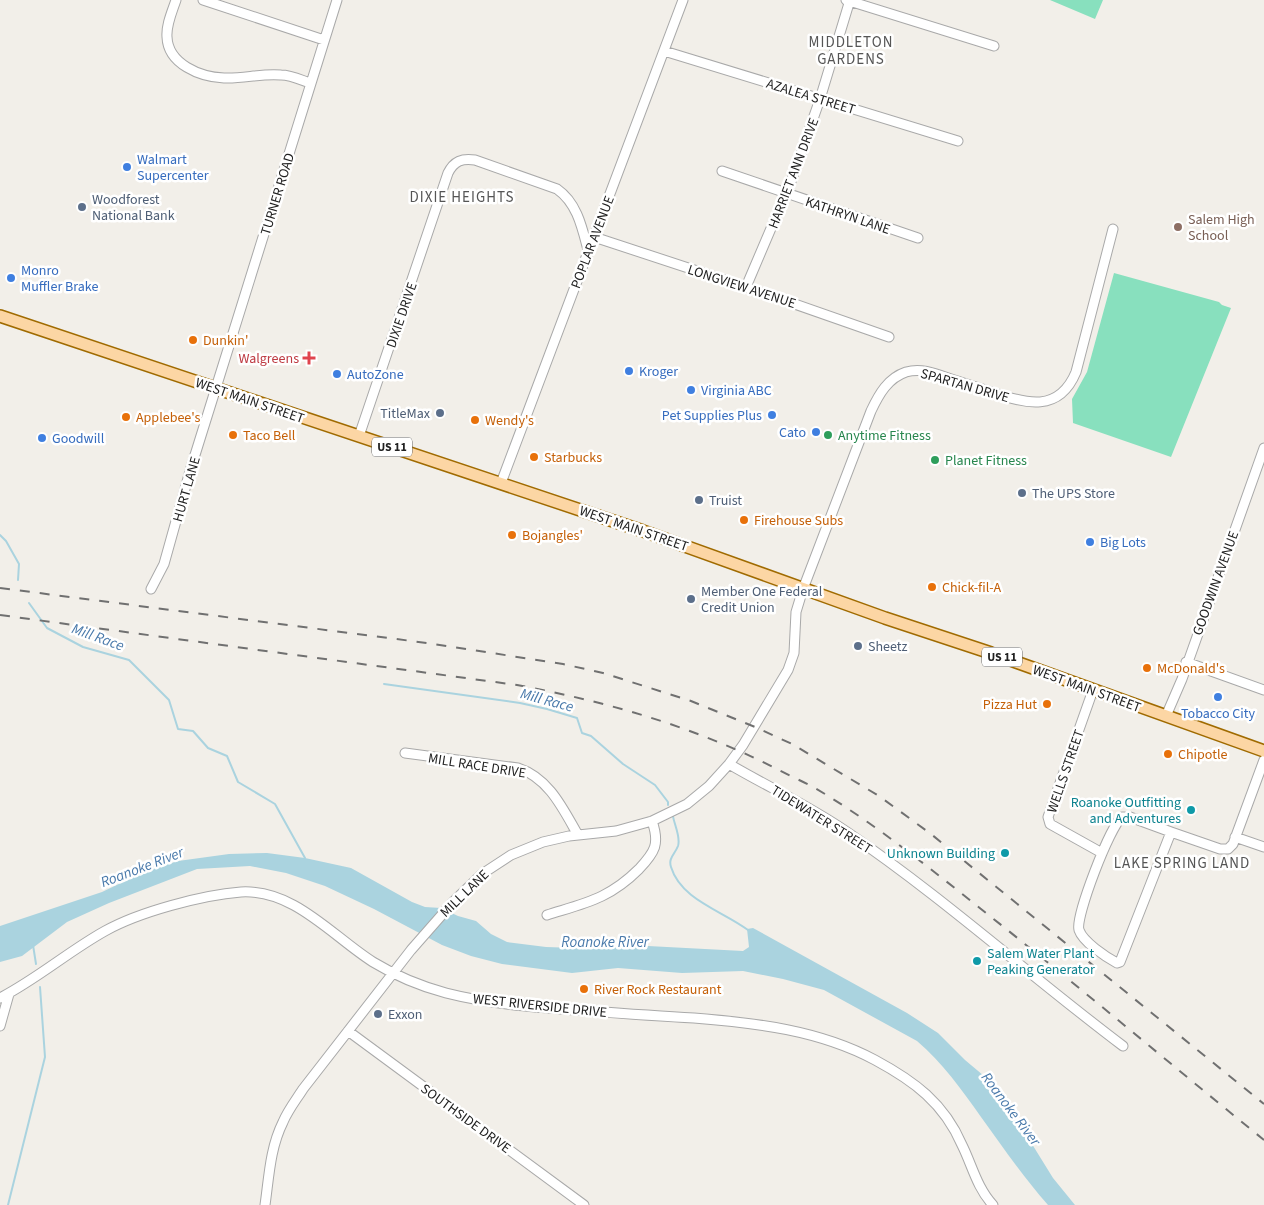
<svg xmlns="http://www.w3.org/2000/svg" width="1264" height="1205" font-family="'Source Sans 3',sans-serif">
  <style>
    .pitch { fill: #88e0be }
    .water { fill: #aad3df }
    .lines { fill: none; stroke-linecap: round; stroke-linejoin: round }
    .stream { stroke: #aad3df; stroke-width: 2 }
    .minor-casing { stroke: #a9a9a9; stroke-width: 11 }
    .major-casing { stroke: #a06b00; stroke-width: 14 }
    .minor { stroke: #fff; stroke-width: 9 }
    .major { stroke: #fcd6a4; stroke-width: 11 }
    .rail { stroke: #707070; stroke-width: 2; stroke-dasharray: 10 10; stroke-linecap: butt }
    .shop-dot { fill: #3f7fe0; stroke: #fff; stroke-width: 2 }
    .service-dot { fill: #5c6f8a; stroke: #fff; stroke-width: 2 }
    .education-dot { fill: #8d6e63; stroke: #fff; stroke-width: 2 }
    .food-dot { fill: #e8710a; stroke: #fff; stroke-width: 2 }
    .health-dot { fill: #e0444e; stroke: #fff; stroke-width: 2 }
    .leisure-dot { fill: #2e9e5b; stroke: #fff; stroke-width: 2 }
    .culture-dot { fill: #0f9aa8; stroke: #fff; stroke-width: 2 }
    .labels { text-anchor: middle; stroke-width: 5; stroke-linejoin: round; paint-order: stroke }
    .shield { fill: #fff; stroke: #646464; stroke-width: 1 }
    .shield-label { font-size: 12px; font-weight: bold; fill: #222 }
    .street-label { font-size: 14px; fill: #222; stroke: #fff }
    .shop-label { font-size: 14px; fill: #366cbe; stroke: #fff; text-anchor: start }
    .service-label { font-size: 14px; fill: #4e5e75; stroke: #fff; text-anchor: start }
    .education-label { font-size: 14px; fill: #785e54; stroke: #fff; text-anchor: start }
    .food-label { font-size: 14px; fill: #c56008; stroke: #fff; text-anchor: start }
    .health-label { font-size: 14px; fill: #be3a42; stroke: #fff; text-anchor: end }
    .leisure-label { font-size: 14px; fill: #27864d; stroke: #fff; text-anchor: start }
    .culture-label { font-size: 14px; fill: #0d838f; stroke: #fff; text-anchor: end }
    .neighbourhood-label { font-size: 15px; letter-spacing: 1px; fill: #555; stroke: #fff }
    .water-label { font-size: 15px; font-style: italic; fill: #4a7aab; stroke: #fff }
  </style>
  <rect width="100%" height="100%" fill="#f2efe9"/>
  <path class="pitch" d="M1050,0h53l-8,19z
    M1114,273l105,29 3,3 9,3 -60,149 -98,-34 -1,-24 15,-27z"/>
  <path class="water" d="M267,853l38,5 46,10 61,34 13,5 16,1 17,8 18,5 15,13 16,8 39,5 30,1 72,-2 95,5 6,-4 -2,-18 6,-1 154,85 31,20 27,27 31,26 57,92 22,27h-27c-24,-27 -46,-59 -67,-88 -19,-27 -39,-55 -64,-76l-93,-51 -41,-11 -40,-8 -61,2 -64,-5 -46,5 -70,-9 -31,-8 -29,-11 -68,-36 -49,-23 -39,-13 -36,-7 -53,3 -88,34 -42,19 -45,34 -22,6v-36l102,-34 44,-21 32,-10 51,-7z"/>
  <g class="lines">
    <path class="stream" d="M0,535l6,6 13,23 -1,16
      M29,603l18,25 36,19 46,13 40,40 9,29 15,2 15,17 19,8 11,26 37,22 30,54
      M384,684l136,19 27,6 30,9 5,15 9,3 32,28 32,21 13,17v3
      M673,816c1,8 8,21 5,30 -3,8 -10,12 -7,21 10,33 52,44 77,63
      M33,945l3,19
      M8,1205l37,-148 -5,-70"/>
    <g class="minor-casing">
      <path id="minor" d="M176,0c-4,12 -10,25 -9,37 1,27 33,40 57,41 19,1 38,-5 57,-3 10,0 20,5 29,8
        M203,0l121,40
        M846,0l148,46
        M664,51l294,90
        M722,171l196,67
        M594,237l152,50 143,50
        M746,287l46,-108 28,-80 30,-99
        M359,436l89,-263c6,-12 14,-15 27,-13l82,29c20,14 25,38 31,61
        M501,483l182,-483
        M151,589l13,-25 26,-93 147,-471
        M1186,662l78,28
        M1093,690l-45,127 2,7 52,29
        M1166,716l16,-37 82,-231
        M405,753l113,15c31,10 45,41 60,67
        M729,764c39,23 81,42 118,68 97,66 183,144 276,214
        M1171,832l-41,-15h-8c-12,9 -47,100 -43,113 4,12 27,27 38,33l3,-1 51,-130 49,17h8l5,-5 31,-84
        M1235,837l29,10
        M547,915c38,-12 62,-16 92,-46 16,-17 21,-25 13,-48
        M0,998c37,-19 69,-47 105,-67 34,-19 97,-36 136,-39 53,-3 91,44 132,70 23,14 47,24 73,31 43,11 86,14 129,17 40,3 79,6 119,8 62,5 125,12 181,42 39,21 69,43 87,85 10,20 15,43 31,60
        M0,1026l9,-32
        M348,1031l236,174
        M265,1205c4,-28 5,-57 18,-83 5,-12 13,-22 20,-33l108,-139 43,-49 28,-27 29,-19 32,-13 26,-6 47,-5 36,-10 35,-17 22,-18 20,-22 14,-19 45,-75 6,-17 2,-41 7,-23 68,-178c8,-17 17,-33 35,-39 15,-4 28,1 42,6 14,5 29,9 44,14 34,12 67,21 84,-20l37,-143"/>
    </g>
    <g class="major-casing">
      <path id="major" d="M0,316l643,215 242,87 106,35 273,98"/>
    </g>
    <use href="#minor" class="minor"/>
    <use href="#major" class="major"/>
    <path class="rail" d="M0,588l427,55 136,21 40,9 88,28 64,26 37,17 87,52 52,38 333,270
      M0,615l517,70c91,17 175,41 258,83 13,7 27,13 40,20 59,35 112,78 166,121 95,75 188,154 283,231"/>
  </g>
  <g class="shop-dot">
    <circle cx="127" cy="167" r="5"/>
    <circle cx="11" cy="278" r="5"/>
    <circle cx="629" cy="371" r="5"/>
    <circle cx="337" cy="374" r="5"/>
    <circle cx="691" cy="390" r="5"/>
    <circle cx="772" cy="415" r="5"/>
    <circle cx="816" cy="432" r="5"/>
    <circle cx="42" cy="438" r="5"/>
    <circle cx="1090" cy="542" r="5"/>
    <circle cx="1218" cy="697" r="5"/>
  </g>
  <g class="service-dot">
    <circle cx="82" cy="207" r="5"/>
    <circle cx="440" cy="413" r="5"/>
    <circle cx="1022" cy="493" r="5"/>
    <circle cx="699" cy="500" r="5"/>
    <circle cx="691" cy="599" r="5"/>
    <circle cx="858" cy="646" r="5"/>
    <circle cx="378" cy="1014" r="5"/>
  </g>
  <circle class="education-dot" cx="1178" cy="227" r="5"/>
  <g class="food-dot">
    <circle cx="193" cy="340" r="5"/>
    <circle cx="126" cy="417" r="5"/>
    <circle cx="475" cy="420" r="5"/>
    <circle cx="233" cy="435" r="5"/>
    <circle cx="534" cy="457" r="5"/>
    <circle cx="744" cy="520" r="5"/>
    <circle cx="512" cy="535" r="5"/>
    <circle cx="932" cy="587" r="5"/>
    <circle cx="1147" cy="668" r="5"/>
    <circle cx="1047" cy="704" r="5"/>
    <circle cx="1168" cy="754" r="5"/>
    <circle cx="584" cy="989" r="5"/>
  </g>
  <path class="health-dot" d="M306.5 350.5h5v5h5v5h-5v5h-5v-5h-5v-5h5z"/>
  <g class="leisure-dot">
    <circle cx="828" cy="435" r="5"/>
    <circle cx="935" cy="460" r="5"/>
  </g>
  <g class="culture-dot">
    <circle cx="1191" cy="810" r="5"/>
    <circle cx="1005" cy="853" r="5"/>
    <circle cx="977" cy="961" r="5"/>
  </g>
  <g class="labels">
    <g class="shield">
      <rect x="372" y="437.5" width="40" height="19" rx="4"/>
      <rect x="982" y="647.5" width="40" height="19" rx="4"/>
    </g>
    <g class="shield-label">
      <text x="392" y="451">US 11</text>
      <text x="1002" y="661">US 11</text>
    </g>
    <g class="street-label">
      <text transform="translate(811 96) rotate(17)" y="5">AZALEA STREET</text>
      <text transform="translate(793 173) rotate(-69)" y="5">HARRIET ANN DRIVE</text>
      <text transform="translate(277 194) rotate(-73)" y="5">TURNER ROAD</text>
      <text transform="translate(848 215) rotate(19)" y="5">KATHRYN LANE</text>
      <text transform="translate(592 242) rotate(-69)" y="5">POPLAR AVENUE</text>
      <text transform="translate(742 286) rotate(18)" y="5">LONGVIEW AVENUE</text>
      <text transform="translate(401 315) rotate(-71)" y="5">DIXIE DRIVE</text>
      <text transform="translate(965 385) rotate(16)" y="5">SPARTAN DRIVE</text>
      <text transform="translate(250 400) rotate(19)" y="5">WEST MAIN STREET</text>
      <text transform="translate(186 489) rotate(-74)" y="5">HURT LANE</text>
      <text transform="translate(634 528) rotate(19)" y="5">WEST MAIN STREET</text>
      <text transform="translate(1215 583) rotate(-70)" y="5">GOODWIN AVENUE</text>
      <text transform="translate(1087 688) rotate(20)" y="5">WEST MAIN STREET</text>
      <text transform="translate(477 765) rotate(9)" y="5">MILL RACE DRIVE</text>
      <text transform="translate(1065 771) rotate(-71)" y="5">WELLS STREET</text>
      <text transform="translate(822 819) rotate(32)" y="5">TIDEWATER STREET</text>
      <text transform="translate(464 893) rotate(-44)" y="5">MILL LANE</text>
      <text transform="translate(540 1005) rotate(6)" y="5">WEST RIVERSIDE DRIVE</text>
      <text transform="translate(466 1118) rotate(36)" y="5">SOUTHSIDE DRIVE</text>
    </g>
    <g class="shop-label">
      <text x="137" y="164">Walmart<tspan x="137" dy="16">Supercenter</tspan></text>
      <text x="21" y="275">Monro<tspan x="21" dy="16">Muffler Brake</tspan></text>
      <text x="639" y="376">Kroger</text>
      <text x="347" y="379">AutoZone</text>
      <text x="701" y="395">Virginia ABC</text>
      <text x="762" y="420" text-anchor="end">Pet Supplies Plus</text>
      <text x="806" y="437" text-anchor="end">Cato</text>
      <text x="52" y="443">Goodwill</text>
      <text x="1100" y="547">Big Lots</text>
      <text x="1218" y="718" text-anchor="middle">Tobacco City</text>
    </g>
    <g class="service-label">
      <text x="92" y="204">Woodforest<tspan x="92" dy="16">National Bank</tspan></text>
      <text x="430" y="418" text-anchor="end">TitleMax</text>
      <text x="1032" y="498">The UPS Store</text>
      <text x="709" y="505">Truist</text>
      <text x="701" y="596">Member One Federal<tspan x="701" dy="16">Credit Union</tspan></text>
      <text x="868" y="651">Sheetz</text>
      <text x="388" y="1019">Exxon</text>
    </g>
    <g class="education-label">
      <text x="1188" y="224">Salem High<tspan x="1188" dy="16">School</tspan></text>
    </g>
    <g class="food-label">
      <text x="203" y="345">Dunkin'</text>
      <text x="136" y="422">Applebee's</text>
      <text x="485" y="425">Wendy's</text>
      <text x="243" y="440">Taco Bell</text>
      <text x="544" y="462">Starbucks</text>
      <text x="754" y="525">Firehouse Subs</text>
      <text x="522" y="540">Bojangles'</text>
      <text x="942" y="592">Chick-fil-A</text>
      <text x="1157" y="673">McDonald's</text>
      <text x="1037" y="709" text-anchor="end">Pizza Hut</text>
      <text x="1178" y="759">Chipotle</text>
      <text x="594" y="994">River Rock Restaurant</text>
    </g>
    <g class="health-label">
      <text x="299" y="363">Walgreens</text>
    </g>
    <g class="leisure-label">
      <text x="838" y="440">Anytime Fitness</text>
      <text x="945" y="465">Planet Fitness</text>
    </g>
    <g class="culture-label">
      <text x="1181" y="807">Roanoke Outfitting<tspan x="1181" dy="16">and Adventures</tspan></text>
      <text x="995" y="858">Unknown Building</text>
      <text x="987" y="958" text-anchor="start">Salem Water Plant<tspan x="987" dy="16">Peaking Generator</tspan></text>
    </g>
    <g class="neighbourhood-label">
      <text x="851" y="47">MIDDLETON<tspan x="851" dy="17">GARDENS</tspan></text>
      <text x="462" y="202">DIXIE HEIGHTS</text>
      <text x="1182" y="868">LAKE SPRING LAND</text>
    </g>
    <g class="water-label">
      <text transform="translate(98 637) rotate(20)" y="5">Mill Race</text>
      <text transform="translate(547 700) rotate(15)" y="5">Mill Race</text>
      <text transform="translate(142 867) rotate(-21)" y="5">Roanoke River</text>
      <text x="605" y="947">Roanoke River</text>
      <text transform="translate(1011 1109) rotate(53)" y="5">Roanoke River</text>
    </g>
  </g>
</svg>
